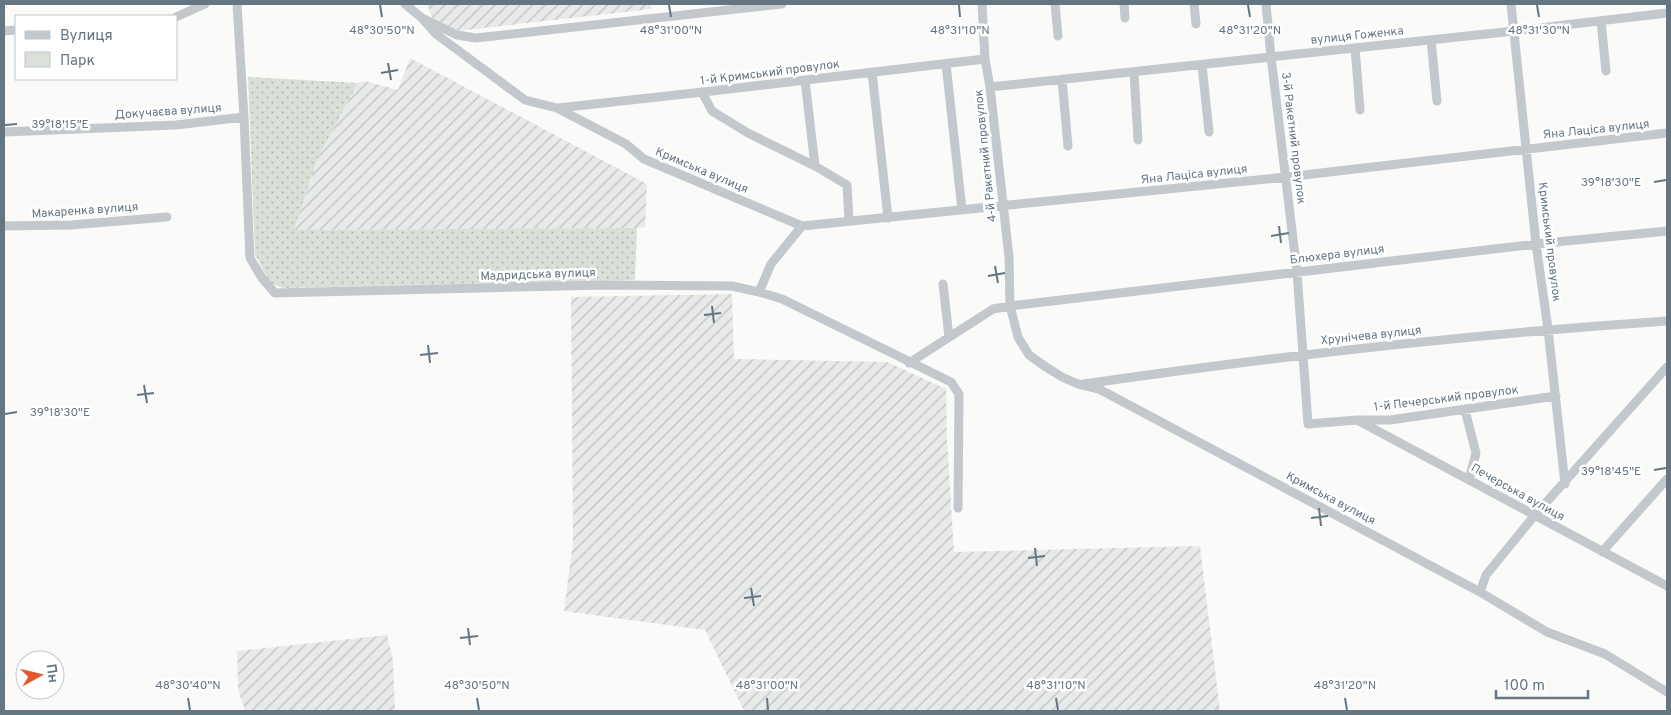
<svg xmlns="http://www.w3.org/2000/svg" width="1671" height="715" font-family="Overpass,sans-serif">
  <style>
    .industrial { fill: url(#industrial-furrows) }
    .green { fill: url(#green-dots) }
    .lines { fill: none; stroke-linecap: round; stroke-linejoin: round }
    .minor { stroke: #c3c8cc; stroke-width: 9 }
    .ticks { fill: none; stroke: #657683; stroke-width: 2 }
    .labels { text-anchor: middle; stroke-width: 5; stroke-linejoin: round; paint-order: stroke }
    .street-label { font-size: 12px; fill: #657683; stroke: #fff }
    .ticks-label { font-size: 12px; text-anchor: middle; fill: #657683; stroke: #fff; stroke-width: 5; stroke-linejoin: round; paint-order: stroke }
  </style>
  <defs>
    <pattern id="industrial-furrows" width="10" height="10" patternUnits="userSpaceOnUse" patternTransform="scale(1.25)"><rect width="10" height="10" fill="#e8e9e9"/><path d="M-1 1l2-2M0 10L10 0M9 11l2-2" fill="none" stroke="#c0c1c2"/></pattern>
    <pattern id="green-dots" width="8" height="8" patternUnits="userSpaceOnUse" patternTransform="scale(1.25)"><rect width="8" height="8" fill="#dadfd7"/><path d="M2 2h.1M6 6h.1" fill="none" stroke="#b4b9b4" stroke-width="1.8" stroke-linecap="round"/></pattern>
  </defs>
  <rect width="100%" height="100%" fill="#fafaf8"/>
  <path class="industrial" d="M427,4h224v5l-193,22 -26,-13z
    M410,58l237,126 -2,43 -8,1 -343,2 24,-73 40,-74 7,-2 33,9z
    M732,294l2,65 153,3 59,27 1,51 7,112 246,-6 20,165h-476l-39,-81 -141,-19 9,-69 -2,-245z
    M387,635l6,25 2,51h-150l-7,-22 -1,-38z"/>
  <path class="green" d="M248,77l110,6 -40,74 -24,73 343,-2 -2,52 -352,8 -13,-5 -15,-29z"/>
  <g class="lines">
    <path class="minor" d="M237,4l7,113 6,141 12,20 13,15 330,-8 127,1 27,6 23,7 169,83 8,12 -1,114
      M405,4l17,14 35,17 19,3 306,-34
      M982,4l3,55 5,28 19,170 1,49 8,31 11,18 17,12 16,10 16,7 21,5 381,203 67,40 58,22 62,38
      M1055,4l3,32
      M1124,4l1,14
      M1194,4l2,20
      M1266,4l5,53 26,215 11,152 49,-4h33l166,-24
      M1511,4l25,240 12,85 17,155
      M176,17l29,-13
      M422,18l14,16 89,66 32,8 69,36 18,15 158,67
      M1601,21l5,50
      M4,31l12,-1
      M1431,40l6,61
      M1355,48l5,62
      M946,64l16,146
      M1202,65l7,67
      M872,72l16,146
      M1134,72l4,68
      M1062,79l6,67
      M805,80l10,86
      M990,87l524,-56 153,-18
      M702,92l10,19 36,22 67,33 32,19 2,36
      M558,108l154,-17 273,-32
      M4,132l172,-7 68,-8
      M4,226l67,-1 96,-8
      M943,284l6,53
      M759,292l12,-28 31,-38 484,-49 381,-44
      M909,363l84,-54 17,-3 526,-62 131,-13
      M1084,384c194,-28 388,-50 583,-63
      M1465,410l11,43 -7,27
      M1359,421l308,165
      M1602,552l65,-73
      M1480,592l6,-17 48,-59 133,-149"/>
  </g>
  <path class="ticks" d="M380,5l2,12M669,5l2,12M959,5l1,12M1248,5l2,12M1537,5l2,12M388,63l3,17M381,73l17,-3M5,125l12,-1M1654,182l12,-2M1279,226l2,17M1271,236l18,-3M995,266l3,17M988,276l17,-3M712,306l2,17M704,315l17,-2M428,345l2,18M420,355l18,-2M144,385l3,18M137,395l17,-2M5,414l12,-2M1654,470l12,-2M1319,508l2,18M1311,518l17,-2M1035,548l2,18M1028,558l17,-2M751,588l3,18M744,598l17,-2M468,628l2,17M460,638l18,-2M188,698l2,12M477,698l2,12M767,698l1,12M1056,698l2,12M1345,698l2,12"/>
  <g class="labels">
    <g class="street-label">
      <text transform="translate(1357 35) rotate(-6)" y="4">вулиця Гоженка</text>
      <text transform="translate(770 72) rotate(-7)" y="4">1-й Кримський провулок</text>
      <text transform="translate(168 111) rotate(-4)" y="4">Докучаєва вулиця</text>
      <text transform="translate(1596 129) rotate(-6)" y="4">Яна Лаціса вулиця</text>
      <text transform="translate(1294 138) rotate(83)" y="4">3-й Ракетний провулок</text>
      <text transform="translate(985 156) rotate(-96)" y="4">4-й Ракетний провулок</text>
      <text transform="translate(702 170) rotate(23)" y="4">Кримська вулиця</text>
      <text transform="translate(1194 174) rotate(-6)" y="4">Яна Лаціса вулиця</text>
      <text transform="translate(85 210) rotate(-4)" y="4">Макаренка вулиця</text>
      <text transform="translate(1550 242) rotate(83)" y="4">Кримський провулок</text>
      <text transform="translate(1337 254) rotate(-7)" y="4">Блюхера вулиця</text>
      <text transform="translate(538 274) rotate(-2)" y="4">Мадридська вулиця</text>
      <text transform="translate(1371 335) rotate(-6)" y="4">Хрунічева вулиця</text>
      <text transform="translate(1446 398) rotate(-7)" y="4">1-й Печерський провулок</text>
      <text transform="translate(1518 492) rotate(29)" y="4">Печерська вулиця</text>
      <text transform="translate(1331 498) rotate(28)" y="4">Кримська вулиця</text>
    </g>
  </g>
  <g class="ticks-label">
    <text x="382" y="34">48°30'50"N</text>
    <text x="671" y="34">48°31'00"N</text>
    <text x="960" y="34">48°31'10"N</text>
    <text x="1250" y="34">48°31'20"N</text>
    <text x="1539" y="34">48°31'30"N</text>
    <text x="60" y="128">39°18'15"E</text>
    <text x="1611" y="186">39°18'30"E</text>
    <text x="60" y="416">39°18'30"E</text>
    <text x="1611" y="475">39°18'45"E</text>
    <text x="188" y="689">48°30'40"N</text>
    <text x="477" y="689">48°30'50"N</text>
    <text x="767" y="689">48°31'00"N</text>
    <text x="1056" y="689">48°31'10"N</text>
    <text x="1345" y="689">48°31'20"N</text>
  </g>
  <rect width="1671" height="715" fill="none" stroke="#657683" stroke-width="10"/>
  <rect x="15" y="15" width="162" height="65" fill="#ffffff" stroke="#c1c8cd"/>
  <rect x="25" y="31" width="25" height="8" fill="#c3c8cc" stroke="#c1c8cd"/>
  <text x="60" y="40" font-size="15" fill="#657683">Вулиця</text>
  <rect x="25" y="52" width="25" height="15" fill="#dadfd7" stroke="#c1c8cd"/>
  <text x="60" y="65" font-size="15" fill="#657683">Парк</text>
  <g transform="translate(40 675) rotate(82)"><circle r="24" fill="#ffffff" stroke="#c1c8cd"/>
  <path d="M0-4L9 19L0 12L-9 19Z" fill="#e4572e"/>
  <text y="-8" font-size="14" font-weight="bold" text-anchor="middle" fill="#657683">Пн</text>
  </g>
  <path d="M1496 690v8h92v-8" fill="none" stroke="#657683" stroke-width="2.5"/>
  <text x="1504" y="690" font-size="15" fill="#657683" stroke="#ffffff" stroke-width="4" paint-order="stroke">100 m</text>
</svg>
